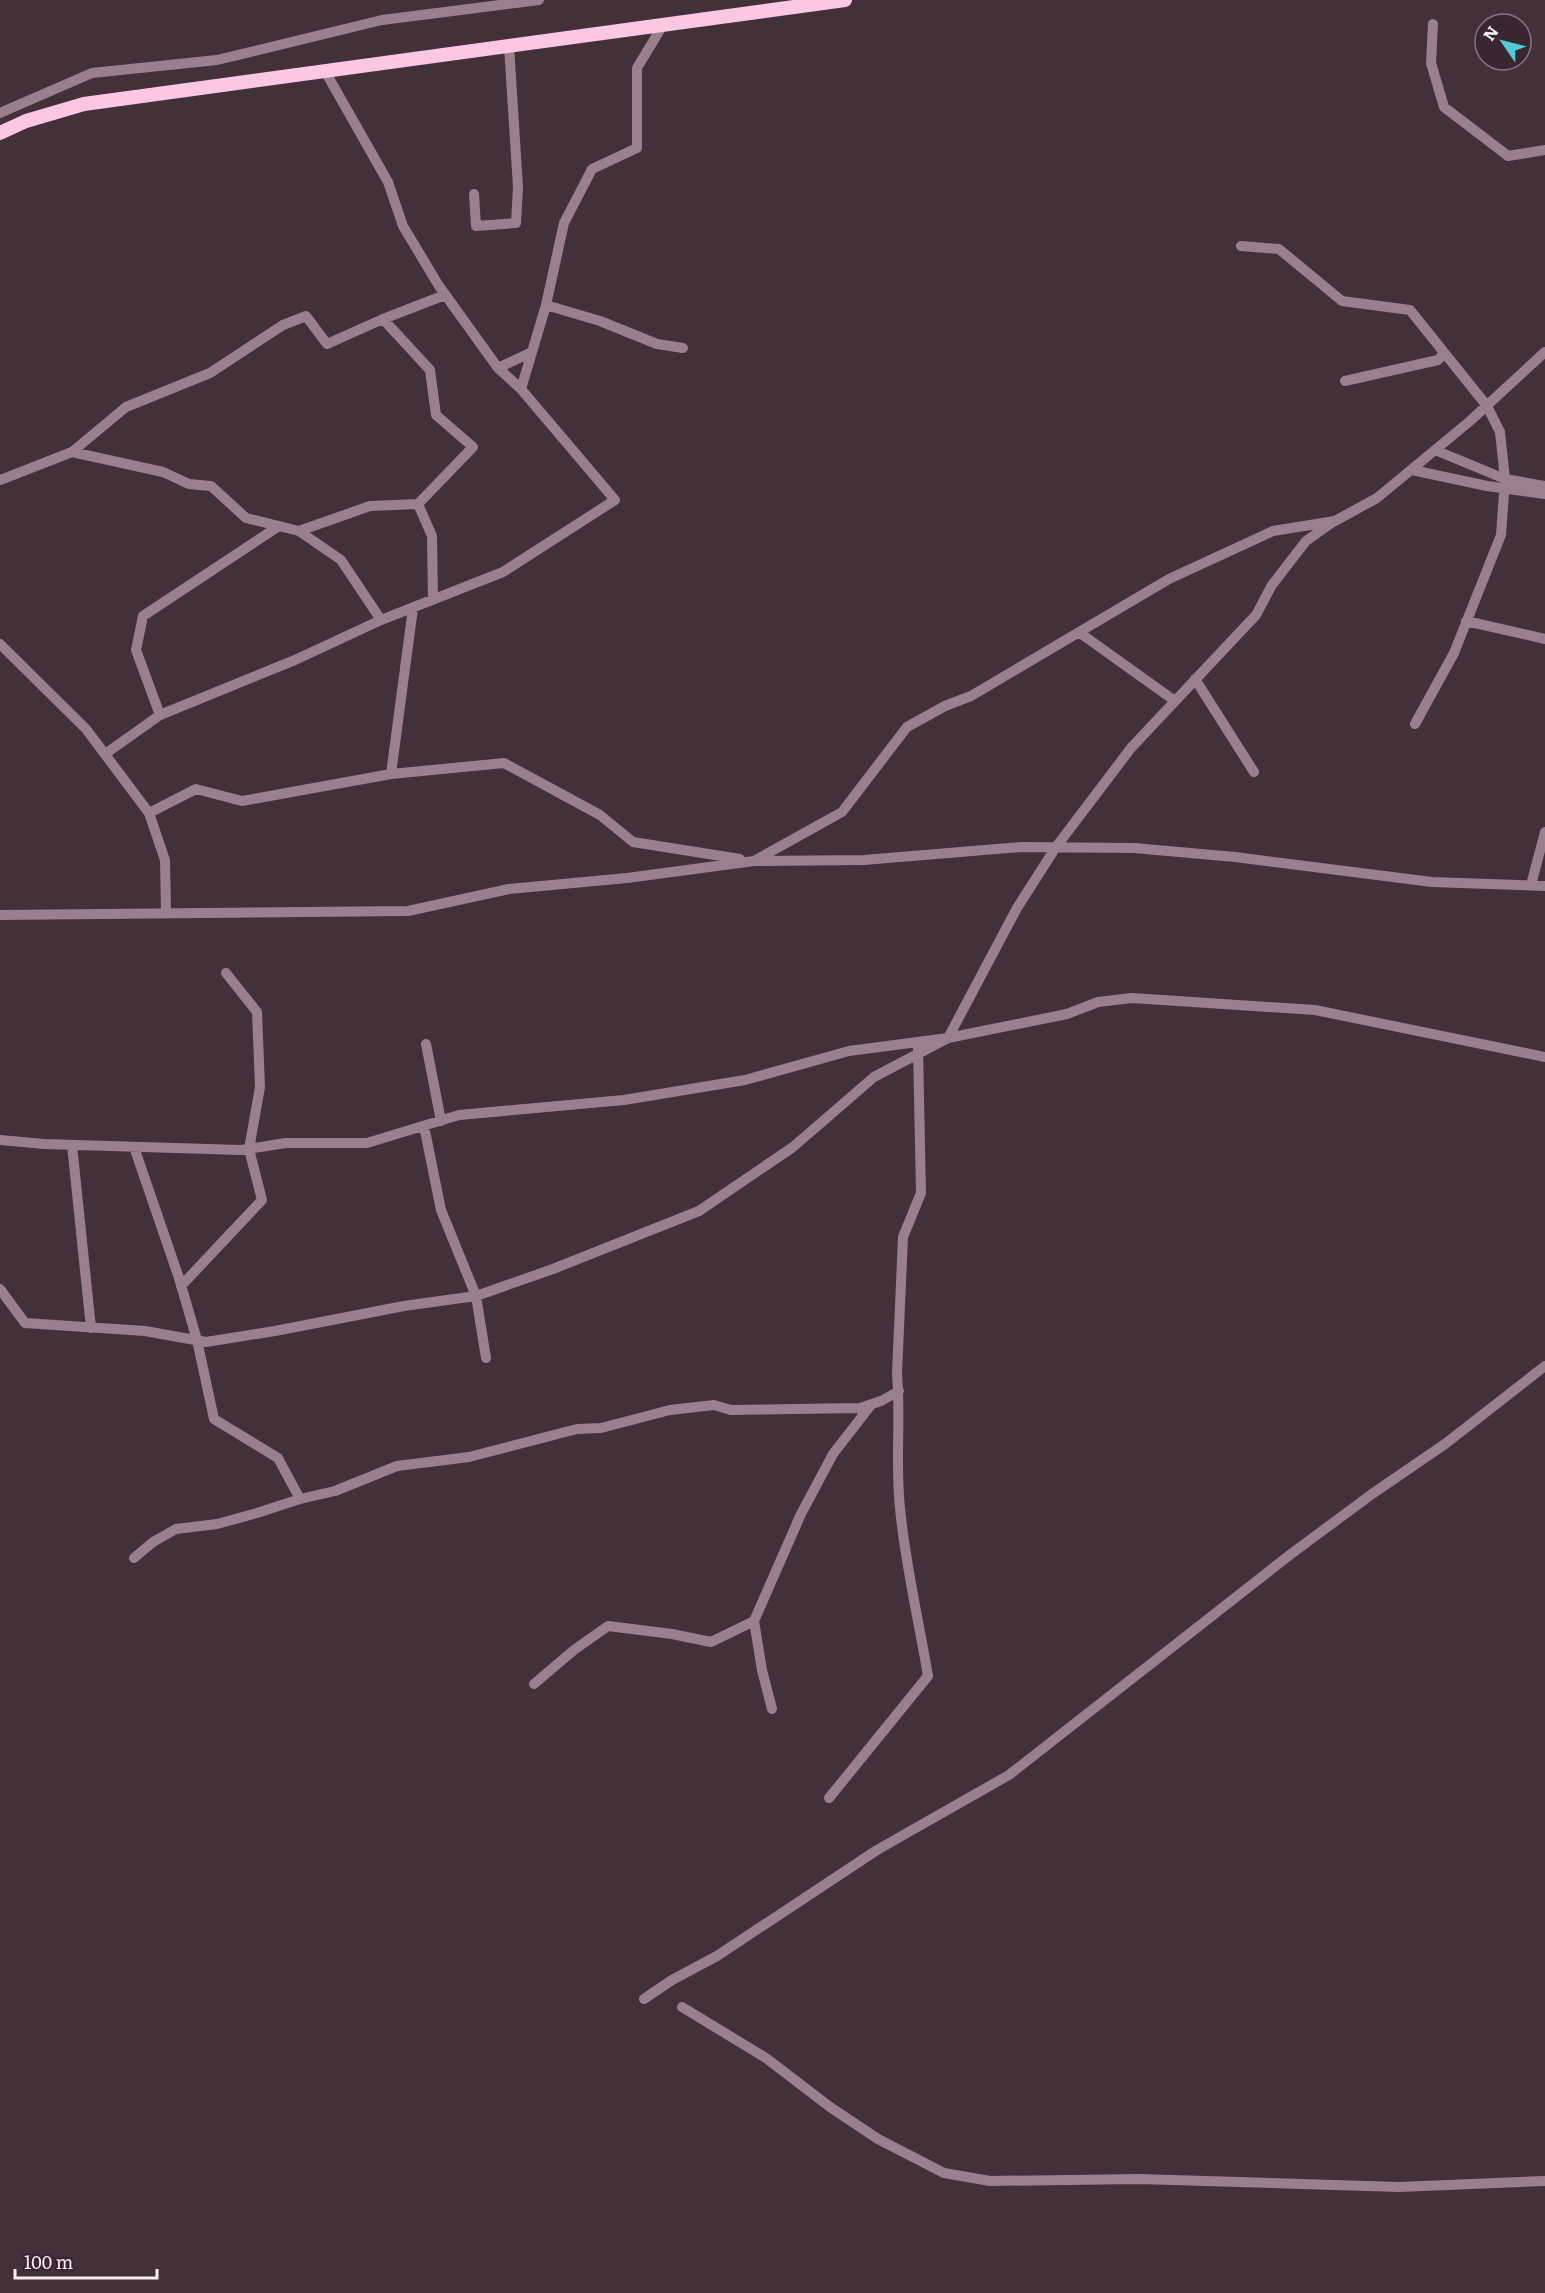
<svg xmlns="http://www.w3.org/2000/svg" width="1545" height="2293" font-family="Literata,serif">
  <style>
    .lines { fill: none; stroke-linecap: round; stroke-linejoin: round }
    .minor { stroke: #9a7f8c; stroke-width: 10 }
    .major { stroke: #fdc6e2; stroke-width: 14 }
  </style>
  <rect width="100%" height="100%" fill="#43313a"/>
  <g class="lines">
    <path class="minor" d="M1433,24l-2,39 13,44 64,49 37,-6
      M0,113l92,-40 125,-13 165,-40 157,-20
      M474,194l2,32 40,-3 2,-36 -9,-141
      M1241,246l38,3 63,52 68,9 77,96 13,26 5,47 -4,56 -47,118 -39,71
      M546,305l54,16 57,23 26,4
      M498,368l34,-16
      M1345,381l93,-21 6,-7
      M521,389l25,-84 18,-82 28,-54 45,-21v-80l26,-43
      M1435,450l70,29 40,7
      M72,452l91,20 26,12 22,2 35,32 53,13 42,29 40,60 122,-48 112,-72 -94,-111 -23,-21 -59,-82 -36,-60 -15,-44 -63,-111
      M1412,470l75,16 58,8
      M0,480l72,-28 54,-45 84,-34 73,-48 23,-9 21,28 56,-25
      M279,526l-136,90 -7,34 24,65 135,-55 86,-40
      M299,531l71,-25 48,-2
      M433,600l-1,-64 -14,-32 55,-57 -37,-32 -6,-45 -47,-51 62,-24
      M1466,621l79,18
      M1080,633l95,68
      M0,644l86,85 63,84 16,47 1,52
      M1195,679l59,93
      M105,754l55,-39
      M391,774l22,-166
      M149,813l47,-24 46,12 149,-27 113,-11 96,52 33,27 107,17
      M756,861l108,-1 158,-13 112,1 101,9 197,25 113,4
      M1531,885l14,-53
      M0,915l408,-4 101,-22 118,-11 127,-17 88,-49 65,-85 38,-21 26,-10 198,-117 104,-48 62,-10 42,-23 93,-77 75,-69
      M426,1044l15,77
      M424,1126l17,84 35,86 10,62
      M0,1140l44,4 197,6 45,-7h81l92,-28 165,-15 121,-20 104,-29 99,-13 119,-24 31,-12 34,-4 183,12 230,47
      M72,1145l19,183
      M134,1147l45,131 18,62 17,79 64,39 22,41
      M181,1286l81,-86 -13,-51 11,-62 -3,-75 -31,-39
      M0,1289l25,34 120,8 61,11 69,-11 129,-25 72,-10 77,-27 146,-58 94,-64 81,-70 74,-39 69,-130 39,-61 75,-99 125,-133 16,-30 34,-44 27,-19
      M134,1558l19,-16 23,-13 41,-5 40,-11 43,-14 35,-8 62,-25 72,-9 108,-28 24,-1 69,-18 44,-5 17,5 129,-2 21,-7 18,-10
      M754,1621l8,49 10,39
      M534,1684l40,-34 34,-24 64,8 39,8 43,-21 47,-107 32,-60 38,-49
      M829,1798l99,-122c-9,-54 -23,-113 -28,-168 -5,-45 1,-90 -3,-134l6,-137 18,-44 -3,-145
      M644,1999l28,-19 45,-24 160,-106 132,-75 282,-221 81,-60 73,-50 100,-78
      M682,2007l84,51 64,49 48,32 66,34 46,8 149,-2 260,8 146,-6"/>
    <path class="major" d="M0,133l26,-12 58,-17 761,-104"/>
  </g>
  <g transform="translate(1503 42) rotate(305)"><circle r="28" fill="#382730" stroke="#85767e" stroke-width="1.5"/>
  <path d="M0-4.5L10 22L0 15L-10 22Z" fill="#52cbd8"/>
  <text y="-9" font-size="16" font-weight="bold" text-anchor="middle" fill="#f9edf3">N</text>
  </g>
  <path d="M15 2269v9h142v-9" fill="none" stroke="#f9edf3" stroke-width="3"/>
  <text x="24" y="2269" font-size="18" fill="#f9edf3" stroke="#382730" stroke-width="4.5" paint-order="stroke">100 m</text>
</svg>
